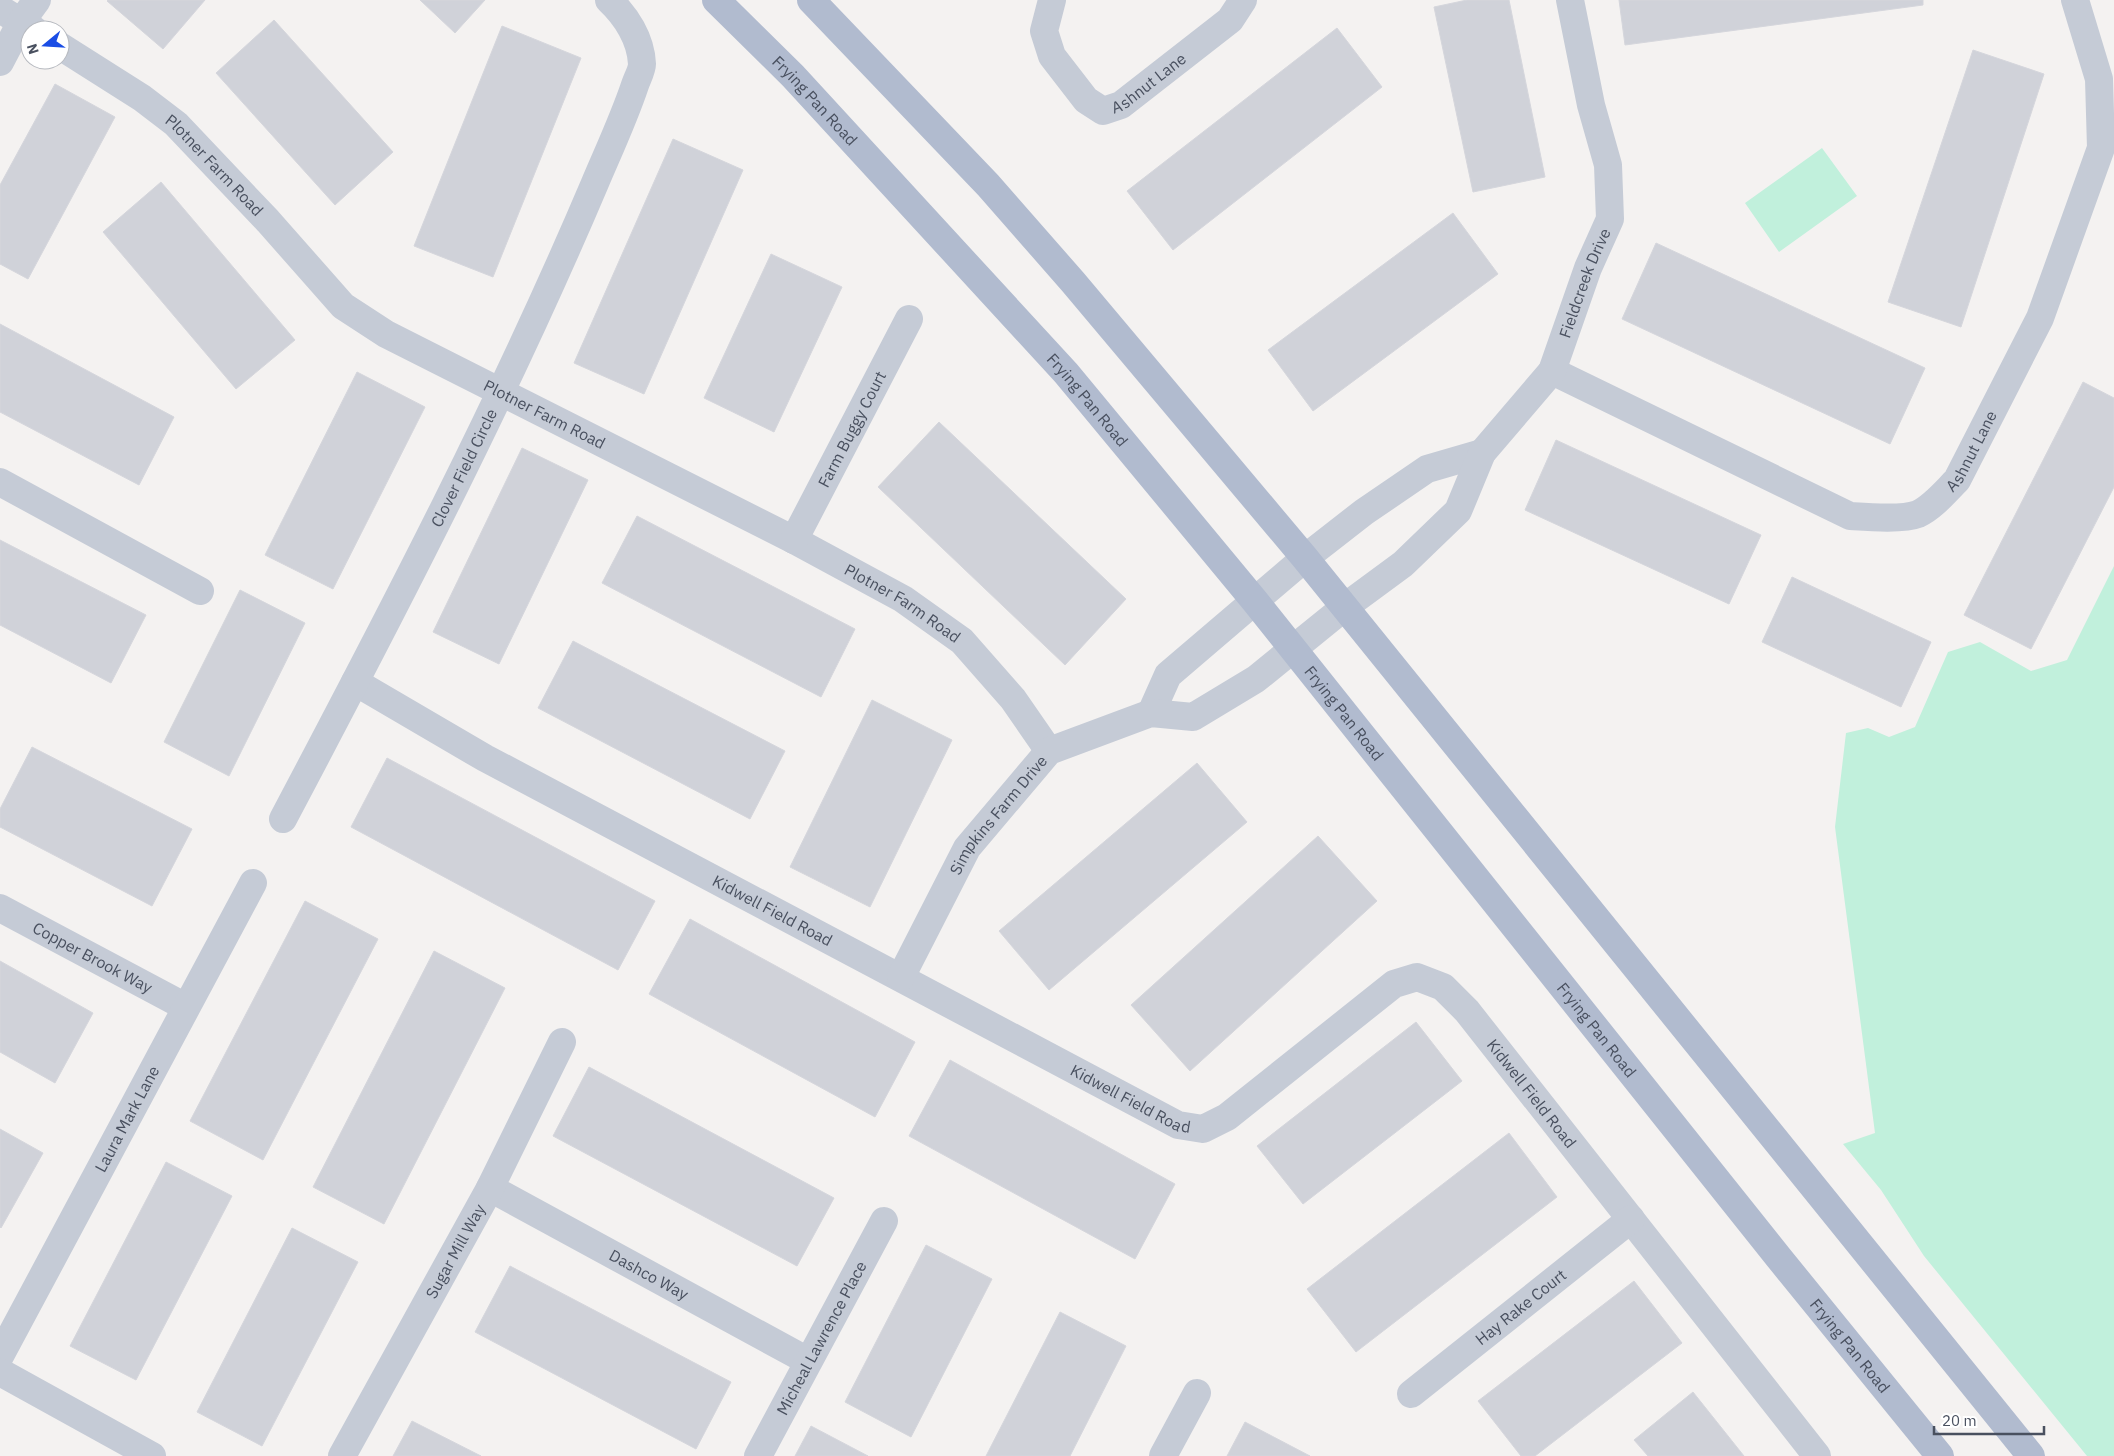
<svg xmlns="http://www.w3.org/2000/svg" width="2114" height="1456" font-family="'IBM Plex Sans',sans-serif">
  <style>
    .green { fill: #c1f0dc }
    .building { fill: #d0d2d9; stroke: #d5d6dc }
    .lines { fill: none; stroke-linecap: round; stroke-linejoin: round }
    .minor { stroke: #c5cbd6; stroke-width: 28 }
    .major { stroke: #b1bbcf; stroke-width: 28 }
    .labels { text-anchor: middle; stroke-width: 4; stroke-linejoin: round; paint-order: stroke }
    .street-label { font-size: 16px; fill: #49505f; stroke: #fff }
  </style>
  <rect width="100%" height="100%" fill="#f4f2f1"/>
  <path class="green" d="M1822,148l35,48 -78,56 -34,-49z
    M2114,566v890h-27l-163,-200 -43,-66 -38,-46 32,-11 -40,-306 11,-94 22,-5 21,9 26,-10 33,-75 32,-10 51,29 36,-11z"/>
  <path class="building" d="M108,0h97l-42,49 -56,-48z
    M420,0h65l-30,33z
    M1467,0h42l36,177 -72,15 -39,-185z
    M1619,0h304v5l-298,40z
    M274,20l119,132 -58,53 -119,-132z
    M502,26l79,32 -88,219 -79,-31z
    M1337,28l45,59 -209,163 -46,-59z
    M1973,50l71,24 -83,253 -73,-25z
    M55,84l60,33 -87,162 -28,-15v-79z
    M673,139l70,31 -99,224 -70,-31z
    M161,182l134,158 -59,49 -133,-157z
    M1453,213l45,61 -185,137 -45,-61z
    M1656,243l269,125 -35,76 -268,-125z
    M771,254l71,33 -68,145 -70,-34z
    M0,324l174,93 -35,68 -139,-73z
    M357,372l68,35 -92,182 -68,-34z
    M2083,382l31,16v89l-83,162 -67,-34z
    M939,422l187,177 -61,66 -187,-178z
    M1556,440l205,95 -32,69 -204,-94z
    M522,448l66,32 -89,184 -66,-32z
    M637,516l218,113 -34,68 -219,-114z
    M0,540l146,75 -35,68 -111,-58z
    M1792,577l139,65 -30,65 -139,-65z
    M240,590l65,33 -76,153 -65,-34z
    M573,641l212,110 -35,68 -212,-111z
    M872,700l80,40 -82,167 -80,-40z
    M32,747l160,82 -40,77 -152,-79v-18z
    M387,758l268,143 -37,69 -267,-143z
    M1197,763l50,59 -198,168 -50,-59z
    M1318,836l59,65 -187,170 -59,-66z
    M305,901l73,38 -115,221 -73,-39z
    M690,919l225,123 -40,75 -226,-123z
    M434,951l71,37 -121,236 -71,-37z
    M0,961l93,52 -38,70 -55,-31z
    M1416,1022l46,59 -159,123 -46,-58z
    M950,1060l225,124 -40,75 -226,-123z
    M589,1067l245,131 -37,68 -244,-130z
    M0,1129l43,24 -42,75 -1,-1z
    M1509,1133l48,64 -201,155 -49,-63z
    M166,1162l66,34 -96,184 -66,-34z
    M292,1228l66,34 -96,184 -65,-34z
    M926,1245l66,34 -81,158 -66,-35z
    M510,1266l221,116 -35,67 -221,-117z
    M1634,1281l48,62 -147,113h-14l-43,-55z
    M1060,1312l66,34 -56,110h-84z
    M1693,1392l51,64h-96l-14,-16z
    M412,1421l69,35h-88z
    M1245,1422l65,34h-83z
    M811,1426l57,30h-73z"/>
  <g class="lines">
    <g class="minor">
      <path id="s1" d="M1052,0l-8,31 8,25 34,44 17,11 18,-6 109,-85 13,-20"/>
      <path d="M0,9l34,21"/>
      <path id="s2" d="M60,46l82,52 34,26 92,97 75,85 43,28 408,206 109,59 59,42 51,58 36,52"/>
      <path d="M0,62l21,-40 16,-22"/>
      <path id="s3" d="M1552,371l298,145c16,1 53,4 68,-2 15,-7 28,-23 39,-34l83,-162 61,-170 -2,-69 -24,-79"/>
      <path d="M0,482l200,109"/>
      <path id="s4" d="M794,540l115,-221"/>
      <path id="s5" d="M355,682l130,76 693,367 25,4 24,-12 167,-133 23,-7 26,10 24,24 350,445"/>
      <path d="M1151,713l17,-38 137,-117 59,-46 63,-43 55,-16"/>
      <path id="s6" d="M283,819c110,-208 220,-419 312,-636 14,-33 29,-65 40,-98 2,-6 7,-15 7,-21 -1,-25 -16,-48 -33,-64"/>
      <path id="s7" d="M0,908l186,99"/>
      <path id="s8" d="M901,977l66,-129 82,-97 102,-38 42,4 63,-38 90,-73 57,-42 55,-53 24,-58 70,-82 36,-103 22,-49 -2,-54 -17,-60 -21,-105"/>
      <path id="s9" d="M490,1188l318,173"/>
      <path id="s10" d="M0,1356l253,-473"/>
      <path d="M0,1372l152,84"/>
      <path id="s11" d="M1411,1394l220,-175"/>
      <path id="s12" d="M342,1456l148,-268 72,-146"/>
      <path id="s13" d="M758,1456l126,-235"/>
      <path d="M1163,1456l34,-63"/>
    </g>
    <g class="major">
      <path id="s14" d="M716,0l77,76 273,297 188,227 525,658 161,198"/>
      <path d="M811,0l177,185 85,97 232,276 726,898"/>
    </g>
  </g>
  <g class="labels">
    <g class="street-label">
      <text dy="6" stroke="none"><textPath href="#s1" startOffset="188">Ashnut Lane</textPath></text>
      <text dy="6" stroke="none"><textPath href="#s14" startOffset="141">Frying Pan Road</textPath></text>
      <text dy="6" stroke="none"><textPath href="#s2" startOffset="196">Plotner Farm Road</textPath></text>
      <text dy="6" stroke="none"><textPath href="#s8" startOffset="1024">Fieldcreek Drive</textPath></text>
      <text dy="6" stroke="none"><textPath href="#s14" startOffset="546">Frying Pan Road</textPath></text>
      <text dy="6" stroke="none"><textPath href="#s2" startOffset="616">Plotner Farm Road</textPath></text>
      <text dy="6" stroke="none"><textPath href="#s4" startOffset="125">Farm Buggy Court</textPath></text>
      <text dy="6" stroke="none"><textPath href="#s3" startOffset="484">Ashnut Lane</textPath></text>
      <text dy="6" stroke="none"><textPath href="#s6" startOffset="395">Clover Field Circle</textPath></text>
      <text dy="6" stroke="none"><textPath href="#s2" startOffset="1021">Plotner Farm Road</textPath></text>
      <text dy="6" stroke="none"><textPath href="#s14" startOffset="951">Frying Pan Road</textPath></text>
      <text dy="6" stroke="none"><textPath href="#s8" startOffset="190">Simpkins Farm Drive</textPath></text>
      <text dy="6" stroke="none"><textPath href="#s5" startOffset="476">Kidwell Field Road</textPath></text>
      <text dy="6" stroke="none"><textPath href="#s7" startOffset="105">Copper Brook Way</textPath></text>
      <text dy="6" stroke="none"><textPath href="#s14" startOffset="1356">Frying Pan Road</textPath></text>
      <text dy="6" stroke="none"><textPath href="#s5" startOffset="1391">Kidwell Field Road</textPath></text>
      <text dy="6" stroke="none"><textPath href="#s5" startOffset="881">Kidwell Field Road</textPath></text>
      <text dy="6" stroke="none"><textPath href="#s10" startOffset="269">Laura Mark Lane</textPath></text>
      <text dy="6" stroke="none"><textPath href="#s12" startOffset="234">Sugar Mill Way</textPath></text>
      <text dy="6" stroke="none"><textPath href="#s9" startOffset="181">Dashco Way</textPath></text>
      <text dy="6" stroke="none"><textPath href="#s11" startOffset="140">Hay Rake Court</textPath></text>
      <text dy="6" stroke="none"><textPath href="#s13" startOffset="134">Micheal Lawrence Place</textPath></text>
      <text dy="6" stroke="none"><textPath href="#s14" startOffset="1761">Frying Pan Road</textPath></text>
    </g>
  </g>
  <g transform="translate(45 45) rotate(252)"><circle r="24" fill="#ffffff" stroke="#b6b9bf"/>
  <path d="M0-4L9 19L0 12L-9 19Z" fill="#1a4de5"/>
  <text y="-8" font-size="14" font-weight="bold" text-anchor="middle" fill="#49505f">N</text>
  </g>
  <path d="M1934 1426v8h110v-8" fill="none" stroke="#49505f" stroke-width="2.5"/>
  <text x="1942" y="1426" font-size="15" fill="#49505f" stroke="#ffffff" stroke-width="4" paint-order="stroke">20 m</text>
</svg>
